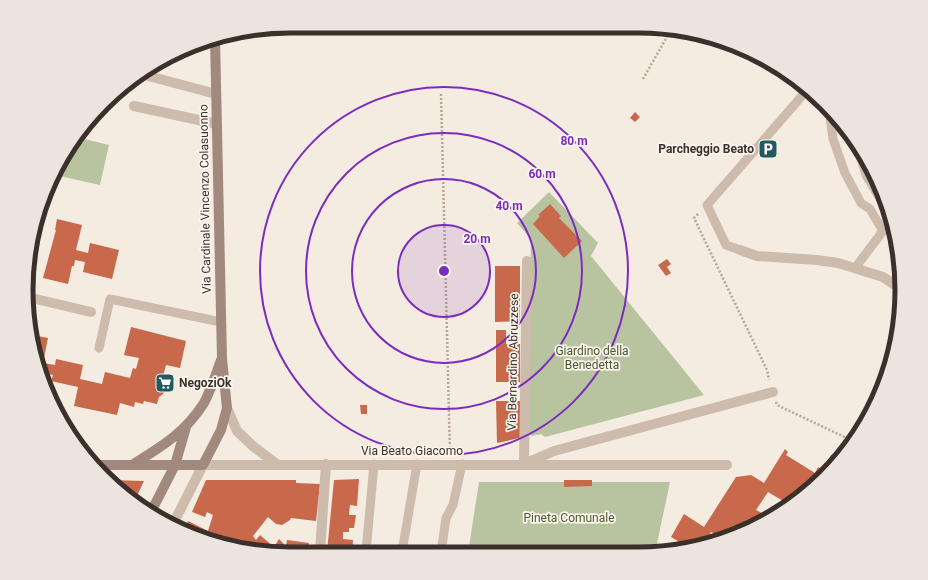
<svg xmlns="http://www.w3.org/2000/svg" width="928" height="580" font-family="Roboto,sans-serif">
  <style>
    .green { fill: #b8c4a0 }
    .building { fill: #c8694b }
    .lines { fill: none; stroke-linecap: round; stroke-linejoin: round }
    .path { stroke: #b9a596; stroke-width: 2.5; stroke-dasharray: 2 2; stroke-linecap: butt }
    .lane { stroke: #cdbbac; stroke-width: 9 }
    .street { stroke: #cdbbac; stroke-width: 10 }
    .secondary { stroke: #a18a7d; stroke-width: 10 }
    .ring { fill: none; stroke: #7b2cbf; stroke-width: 2 }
    .labels { text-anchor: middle; stroke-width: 3.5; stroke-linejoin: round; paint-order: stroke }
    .poi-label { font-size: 12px; font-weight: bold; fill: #3b302b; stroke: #fbf5ee; text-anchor: end }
    .street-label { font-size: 12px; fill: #3b302b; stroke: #fbf5ee }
    .park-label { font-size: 12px; fill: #4a5a2e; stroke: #fbf5ee }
    .rim { fill: none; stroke: #3b302b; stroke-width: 5 }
    .centre { fill: #7b2cbf; stroke: #fbf5ee; stroke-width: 2 }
    .ring-label { font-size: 12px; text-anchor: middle; font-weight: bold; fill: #7b2cbf; stroke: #fbf5ee; stroke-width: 3.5; stroke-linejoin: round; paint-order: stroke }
  </style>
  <rect width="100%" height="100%" fill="#f4ebe1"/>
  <path class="green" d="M76,137l33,8 -9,40 -45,-10 16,-32z
    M549,192l49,51 -7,13 113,139 -159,42 -4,-3 -9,2 -5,-5 4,-192 -14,-16z
    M479,482h191l-15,71h-187z"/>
  <path class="building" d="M635,112l5,5 -5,5 -5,-4z
    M550,204l11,12 -2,2 23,23 -18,17 -31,-34 7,-8 -2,-1z
    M57,219l25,6 -6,25 12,3 2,-10 29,7 -7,29 -29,-7 2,-10 -10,-2 -1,6h-2l-4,18 -25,-6 13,-48h-1z
    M667,259l4,5 -4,3 4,6 -5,3 -8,-11z
    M495,266h25v55l-25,1z
    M131,327l55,14 -6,27 -14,-3 -3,11 3,3 1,5 -1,6 -3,4 -4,3 -2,7 -13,-3 -1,3 -8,-2 -1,5 -14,-4 -3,12 -43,-9 4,-19 -27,-6 2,-6 -14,-3 -6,-37 15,3 -5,25 12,2 1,-6 27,6 -3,14 22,5 3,-12 25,6 3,-10 3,1 3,-11 -15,-3z
    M496,330h10v14h14v38h-24z
    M496,401h24v37l-23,5z
    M360,405h7v9h-6z
    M785,449l3,3 -2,3 29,18 3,-6 5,3 8,-15 8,4 -27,30 -22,16 -22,-13 -12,18 15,8 -1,1 -47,19 -12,-6 -5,8 5,3 -4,2 -17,3 -19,-11 13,-23 20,13 32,-50 15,-2 13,8z
    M359,479l-2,27 -7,-1 -1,10h7l-2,13h-5v4h-6v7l10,1 -1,12h-25l7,-72z
    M112,480l32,1 -10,21 -5,-2z
    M206,480h90v3l24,1 -4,37 -25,-3 -1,2 -8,5 -6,-1 -8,-7 -15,19 3,4 4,-5 14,12 5,-8 7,7 1,-6 22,3 -1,9h-52l-67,-18 -5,-3 4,-10 20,10 5,-16 -6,-3 -2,5 -13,-5z
    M564,480h28v6l-28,1z"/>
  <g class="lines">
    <path class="path" d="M643,79l29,-51
      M441,94l9,360
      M698,214l-4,4 73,152 2,10
      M776,402l1,3 76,36"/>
    <path class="lane" d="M829,109l4,30 12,34 16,30 9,6 13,22 -28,37
      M740,250l-14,-5 -19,-40 101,-116
      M99,348l11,-49 111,23
      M366,552l8,-88
      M402,552l15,-88
      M441,553l5,-35 7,-13 9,-41"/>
    <path class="street" d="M141,74l75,20
      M134,106l83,18
      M857,145l10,31 23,38
      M740,250l17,6 60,4 21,3 45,14 18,12
      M527,261l-3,203 30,-13 219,-59
      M27,297l64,15
      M227,408l10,23 17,16 24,18
      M173,524l30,-59h524
      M320,552l6,-88"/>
    <path class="secondary" d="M97,465h106l18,-35 6,-22 -5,-49 -7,-321
      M132,465c29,-18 53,-32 72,-62 7,-13 12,-29 17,-43
      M151,512l24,-47 11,-38"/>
  </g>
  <circle cx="444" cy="271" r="46" fill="#7b2cbf" fill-opacity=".12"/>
  <g class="ring">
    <circle cx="444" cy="271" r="46"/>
    <circle cx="444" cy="271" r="92"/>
    <circle cx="444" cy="271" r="138"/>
    <circle cx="444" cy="271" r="184"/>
  </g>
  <defs>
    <g id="parking-square" transform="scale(1)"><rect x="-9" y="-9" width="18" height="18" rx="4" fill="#1f5a5e" stroke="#fbf5ee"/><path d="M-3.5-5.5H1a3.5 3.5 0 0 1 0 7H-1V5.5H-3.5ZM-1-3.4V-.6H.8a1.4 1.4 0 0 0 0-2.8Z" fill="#fff"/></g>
    <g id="supermarket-square" transform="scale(1)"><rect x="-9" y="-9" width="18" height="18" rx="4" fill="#1f5a5e" stroke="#fbf5ee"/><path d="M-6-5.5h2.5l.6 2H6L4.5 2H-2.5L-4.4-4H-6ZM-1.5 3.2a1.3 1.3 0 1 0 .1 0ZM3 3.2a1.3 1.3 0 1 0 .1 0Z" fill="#fff"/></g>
  </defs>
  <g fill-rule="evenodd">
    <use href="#parking-square" x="768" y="149"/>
    <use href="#supermarket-square" x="165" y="383"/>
  </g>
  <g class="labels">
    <g class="poi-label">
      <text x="754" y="153">Parcheggio Beato</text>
      <text x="179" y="387" text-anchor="start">NegoziOk</text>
    </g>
    <g class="street-label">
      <text transform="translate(205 199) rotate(-91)" y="4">Via Cardinale Vincenzo Colasuonno</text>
      <text transform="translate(513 362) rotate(-89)" y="4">Via Bernardino Abruzzese</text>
      <text x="412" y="455">Via Beato Giacomo</text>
    </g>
    <g class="park-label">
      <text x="592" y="355">Giardino della<tspan x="592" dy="14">Benedetta</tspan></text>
      <text x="569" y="522">Pineta Comunale</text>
    </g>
  </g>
  <path d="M0 0H928V580H0ZM290 33H638A257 257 0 0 1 895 290V290A257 257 0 0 1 638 547H290A257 257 0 0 1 33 290V290A257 257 0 0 1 290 33Z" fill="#ece5de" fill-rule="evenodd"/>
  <path class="rim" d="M290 33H638A257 257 0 0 1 895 290V290A257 257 0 0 1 638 547H290A257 257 0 0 1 33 290V290A257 257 0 0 1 290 33Z"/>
  <circle cx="444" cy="271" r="6" class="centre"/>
  <g class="ring-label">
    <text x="574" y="145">80 m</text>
    <text x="542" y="178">60 m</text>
    <text x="509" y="210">40 m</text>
    <text x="477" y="243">20 m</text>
  </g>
</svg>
